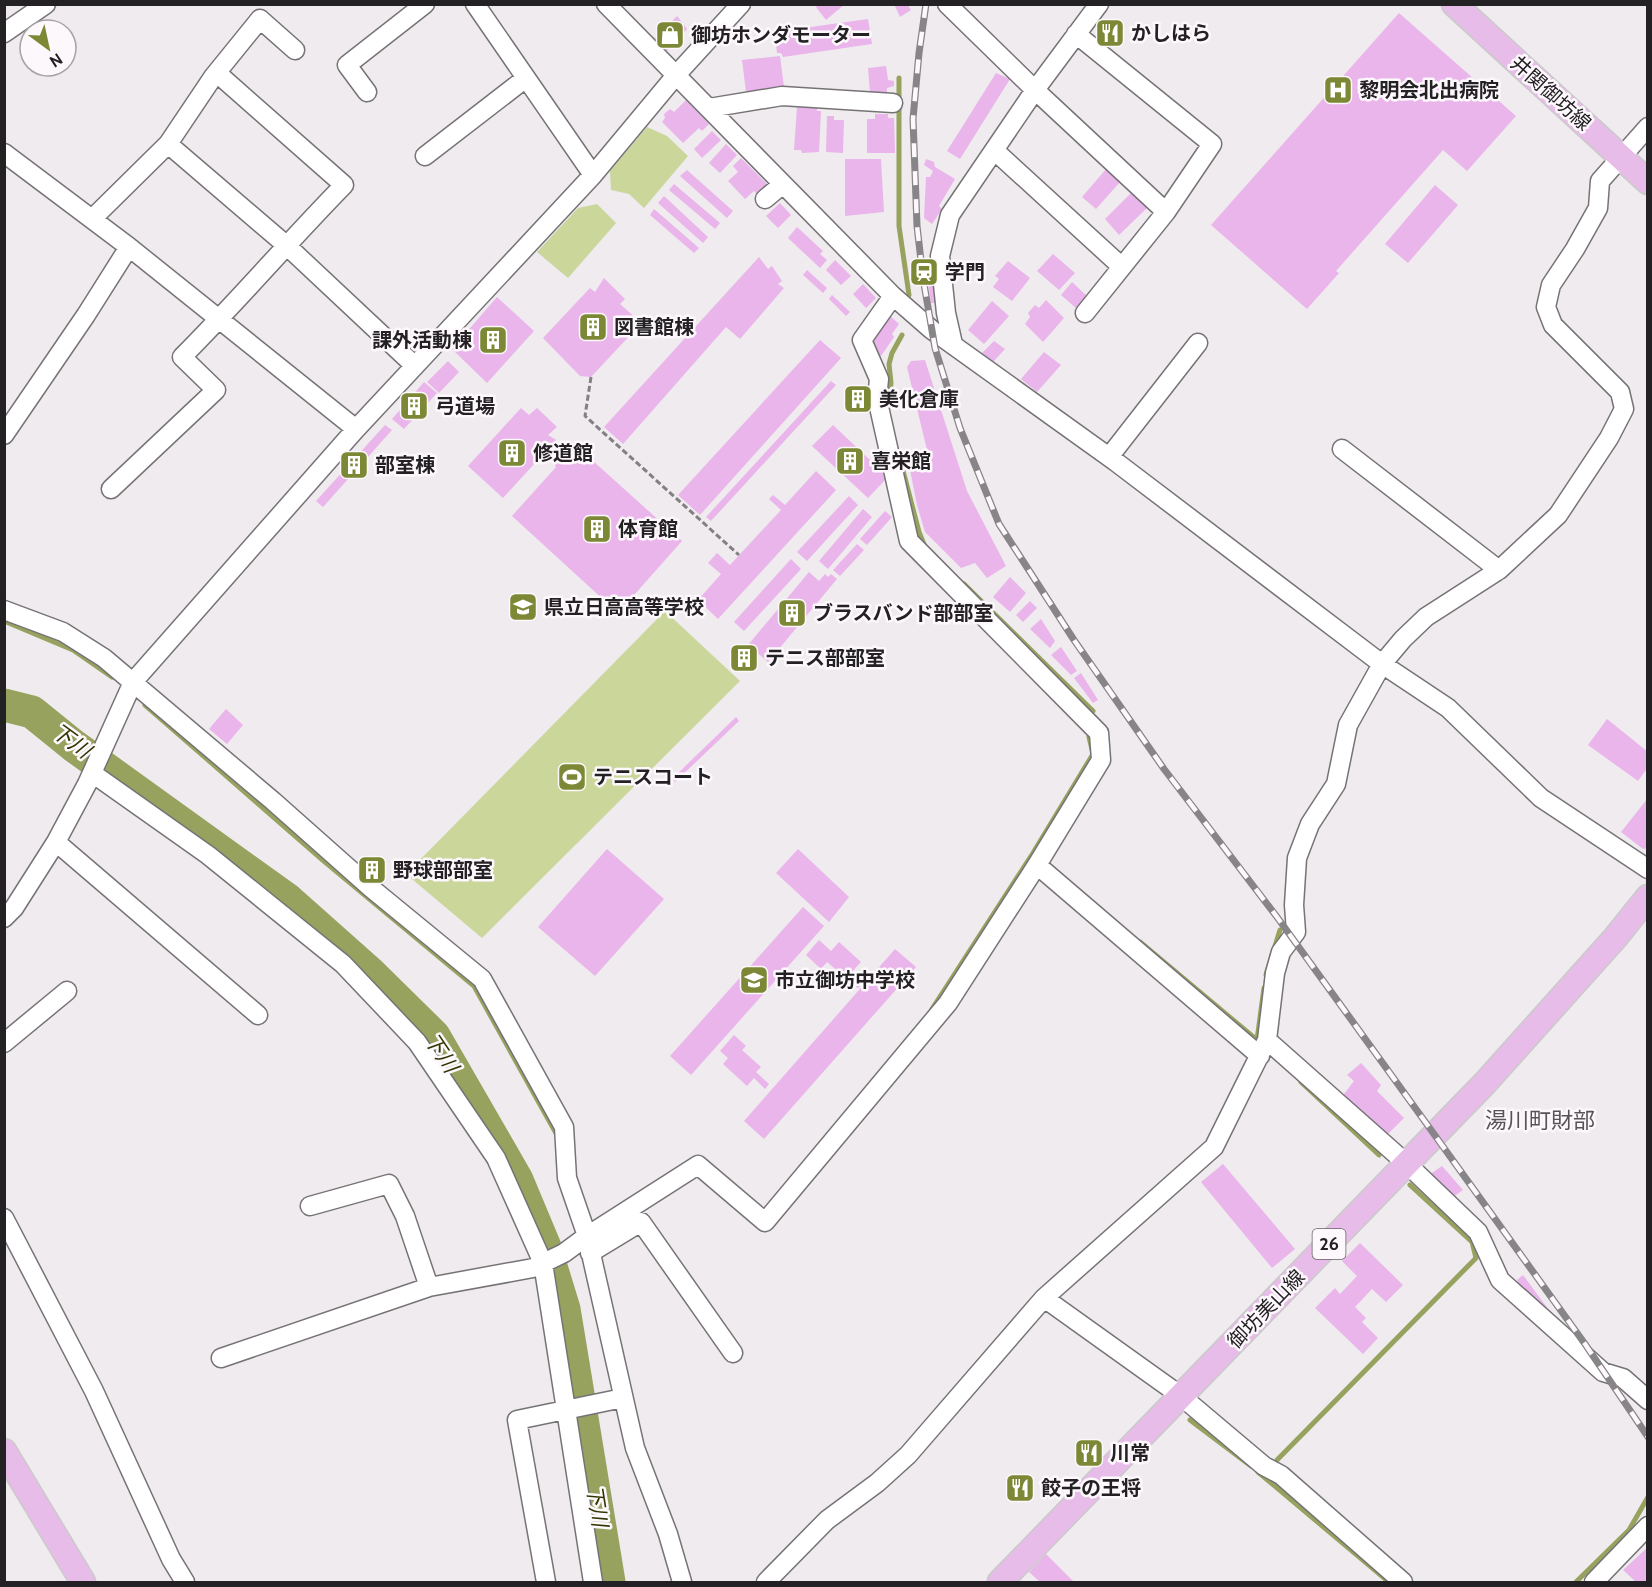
<svg xmlns="http://www.w3.org/2000/svg" width="1652" height="1587" font-family="Cabin,'Noto Sans JP',sans-serif">
  <style>
    .green { fill: #cbd69b }
    .lines { fill: none; stroke-linecap: round; stroke-linejoin: round }
    .stream { stroke: #97a25e; stroke-width: 5 }
    .river { stroke: #97a25e; stroke-width: 33 }
    .building { fill: #eab5ea }
    .minor-casing { stroke: #767376; stroke-width: 21 }
    .major-casing { stroke: #cacaca; stroke-width: 27 }
    .path { stroke: #838083; stroke-width: 3; stroke-dasharray: 6 3; stroke-linecap: butt }
    .minor { stroke: #fff; stroke-width: 18 }
    .major { stroke: #e8bce9; stroke-width: 24 }
    .rail-casing { stroke: #888588; stroke-width: 7 }
    .rail { stroke: #fcf8fc; stroke-width: 4.5; stroke-dasharray: 14; stroke-linecap: butt }
    .labels { text-anchor: middle; stroke-width: 5; stroke-linejoin: round; paint-order: stroke }
    .shield { fill: #fcf8fc; stroke: #646264; stroke-width: 1.5 }
    .shield-label { font-size: 18px; font-weight: bold; fill: #232123 }
    .poi-label { font-size: 20px; font-weight: bold; fill: #232123; stroke: #fcf8fc; text-anchor: start }
    .street-label { font-size: 20px; fill: #232123; stroke: #fcf8fc }
    .water-label { font-size: 21px; font-style: italic; fill: #303600; stroke: #fcf8fc }
    .quarter-label { font-size: 22px; fill: #575457; stroke: #fcf8fc }
  </style>
  <rect width="100%" height="100%" fill="#efebef"/>
  <path class="green" d="M647,127l20,9 21,20 -44,52 -15,-14 -18,-4 -1,-19z
    M597,204l19,19 -48,55 -31,-26 41,-44z
    M665,611l75,70 -258,257 -76,-64z"/>
  <g class="lines">
    <path class="stream" d="M899,78v148l10,69
      M888,408l3,-25 -2,-19 3,-11 10,-18
      M902,467l17,65 6,15
      M964,584l129,127
      M4,621l69,29 39,27
      M145,705l180,157 149,124 83,149
      M1140,942l117,98
      M1266,975l14,-45
      M932,1009l101,-156 60,-99 -4,-17
      M1257,1040l7,-52
      M1301,1082l78,73
      M1190,1420l61,46
      M1277,1460l199,-202 -4,-16 -62,-57
      M1258,1472l131,110
      M1576,1582l53,-52 19,-33"/>
    <path class="river" d="M4,705l28,7 42,34 214,154 81,72 65,64 83,144 28,67 19,62 45,273"/>
  </g>
  <path class="building" d="M819,4h26l-19,16 -10,-13z
    M894,4h13l4,6 -11,7z
    M1399,13l117,103 -49,55 -24,-21 -107,121 3,2 -32,36 -96,-84z
    M677,16l10,13 -23,25 -12,-13z
    M868,19l4,25 -89,13 -2,-4h-4l-2,-21z
    M780,56l4,31 -38,5 -4,-32z
    M886,66l2,14 6,1v5l-7,2v4l-17,1 -2,-25z
    M996,73l14,6 -50,80 -13,-8z
    M686,100l23,24 -7,7 -3,-3 -16,15 -21,-21 3,-4 -1,-4 6,-5 4,3z
    M797,107h20v4h4l-2,41 -17,1 -1,-3h-7z
    M875,114h13v4h6l1,35h-28v-34h8z
    M827,116h7v4h10l-1,33 -17,-1z
    M712,131l9,9 -19,18 -8,-9z
    M726,144l11,11 -17,18 -11,-10z
    M741,158l26,26 -10,10 -3,-3 -9,8 -17,-18 10,-9 -5,-6z
    M845,159h36l3,53 -39,4z
    M926,159l8,3 1,5 20,12 -16,27 3,3 -10,15 -8,-6 2,-41h4l3,-6 -9,-6z
    M1107,168l13,14 -24,27 -14,-12z
    M687,170l46,41 -6,7 -47,-42z
    M674,184l46,39 -5,6 -46,-39z
    M1435,185l23,20 -50,58 -23,-19z
    M1133,191l15,16 -29,28 -14,-16z
    M664,196l44,41 -5,6 -45,-40z
    M780,203l11,12 -13,13 -12,-12z
    M654,209l45,39 -5,5 -44,-38z
    M797,227l26,24 -3,3 7,6 -7,8 -32,-30z
    M1053,254l22,19 -16,17 -22,-19z
    M759,257l9,12 4,-3 10,15 -4,3 6,4 -44,51 -14,-12 -103,117 -19,-17z
    M931,259l7,44h-7l-6,-43z
    M835,260l16,16 -10,9 -15,-15z
    M1008,261l22,17 -18,23 -19,-14 6,-8 -4,-3z
    M807,270l20,18 -4,5 -20,-18z
    M604,278l21,21 -5,5 17,15 -7,6 5,5 -44,47 -11,-1 -37,-38 47,-50 5,4z
    M1072,282l16,15 -11,12 -16,-14z
    M863,284l13,14 -10,10 -13,-14z
    M832,295l18,17 -4,4 -17,-17z
    M497,297l37,34 -47,52 -35,-34z
    M1046,300l18,18 -21,24 -18,-18 5,-7 -2,-4 7,-8 4,3z
    M992,301l17,15 -25,28 -16,-14z
    M889,315l10,9 -7,10 2,3 -13,19 -9,-6 1,-7 -2,-3z
    M820,340l21,18 -141,157 -22,-20z
    M994,341l11,8 -12,13 -11,-9z
    M1044,352l17,13 -24,27 -16,-13z
    M925,360l42,131 39,75 -19,12 -12,-15 -14,5 -36,-36 -8,-27 -9,-45 19,-10 -20,-83 4,-6z
    M448,361l11,11 -20,21 -12,-11z
    M831,381l5,4 -125,136 -5,-4z
    M424,382l13,11 -33,36 -12,-10z
    M859,386l12,11 -14,16 -12,-11z
    M521,408l8,7 8,-7 20,19 -9,8 8,5 -53,58 -35,-32z
    M385,425l7,5 -69,77 -7,-6z
    M833,425l55,52 -20,21 -56,-52z
    M573,443l109,98 -64,72 -106,-97 44,-49 -2,-3z
    M816,471l20,19 -118,129 -20,-19 23,-26 -13,-11 9,-10 13,12 51,-55 -12,-11 4,-4 12,10z
    M849,496l9,9 -51,56 -10,-9z
    M863,509l9,8 -44,52 -9,-8z
    M885,511l7,6 -25,28 -7,-6z
    M857,544l7,6 -24,26 -7,-6z
    M791,559l10,10 -57,62 -10,-9z
    M809,572l10,9 6,-7 3,3 3,-3 6,5 -69,83 -20,-17z
    M1010,577l16,16 -16,19 -17,-15z
    M1030,601l7,7 -14,14 -7,-7z
    M1041,619l14,22 -5,7 -20,-19z
    M741,647l13,12 -8,9 -13,-11z
    M1061,647l16,24 -6,4 -20,-20z
    M1081,673l17,27 -5,3 -19,-25z
    M226,709l17,16 -16,19 -18,-15z
    M736,717l3,4 -64,61 -3,-3z
    M1607,719l41,33v15l-10,14 -50,-36z
    M1648,798v50l-5,1 -22,-17z
    M607,849l57,50 -69,77 -57,-49z
    M798,849l51,48 -20,25 -53,-49z
    M366,857l20,17 -7,8 -20,-16z
    M803,907l21,19 -133,149 -21,-19z
    M819,940l12,11 8,-9 22,20 -10,11 12,10 -5,5 -31,-26 -6,7 -15,-14z
    M895,949l21,18 -152,172 -20,-18z
    M734,1035l12,11 -4,4 19,17 -5,5 13,12 -4,5 -11,-11 -7,8 -24,-22 5,-6 -8,-7z
    M1361,1063l20,22 -4,6 27,27 -19,19 -44,-39 13,-17 -7,-6z
    M1223,1164l72,85 -23,19 -71,-86z
    M1442,1166l21,24 -14,10 -23,-23z
    M1360,1243l43,42 -17,17 -14,-13 -17,18 11,11 -4,4 16,16 -15,16 -48,-46 20,-20 5,6 17,-18 -15,-15z
    M1523,1275l28,38 -4,2 -32,-27 4,-4 -2,-4z
    M1648,1547v35h-12l-13,-12z
    M1046,1554l28,28h-34l-11,-10z"/>
  <g class="lines">
    <g class="minor-casing">
      <path id="minor" d="M475,4l118,171
        M606,4l287,292 39,34 184,132 266,202 66,44 93,90 107,71
        M947,4l88,86 64,-86
        M4,33l42,-29
        M1076,34l136,110 -46,68 -81,101
        M367,92l-20,-27 78,-61
        M709,108l73,-12 111,7
        M168,144l118,101 129,121
        M994,150l128,117
        M4,153l125,94
        M425,156l101,-78
        M765,199l18,-15
        M93,218l75,-74 45,-67 47,-58 35,31
        M953,344l-7,-31 -6,-57 10,-41 85,-125 131,122
        M4,435l82,-120 43,-68 227,182
        M1342,449l157,121
        M1109,457l89,-114
        M111,489l105,-99 -34,-33c56,-56 107,-116 162,-172l-127,-112
        M4,610l59,22 41,26 169,143 98,87 111,91 82,148 3,51 20,58 48,212 33,86 14,48
        M92,773l116,82 135,109 74,78 79,116 47,105 50,319
        M56,842l202,173
        M1037,865l223,191
        M4,918l10,-10 42,-66 31,-58 46,-102 223,-253 237,-254 84,-101 64,-70
        M1267,1040l140,124 71,68 22,48 103,92 20,6 25,22
        M4,1043l63,-52
        M310,1206l79,-22 16,32 24,71
        M4,1218l90,173 77,168 14,23
        M590,1253l51,-31 92,131
        M1044,1298l137,98 83,70 17,9 122,107
        M221,1358l208,-71 104,-19 31,-15 23,-17 111,-71 67,57 183,-219 89,-138 64,-105 -2,-27 -190,-192 -32,-143 2,-19 -17,-39 31,-44
        M546,1582l-29,-162 106,-22
        M766,1582l61,-62 50,-37 31,-28 136,-157 170,-151 53,-107 8,-67 6,-21 15,-20 -2,-27 3,-47 13,-34 26,-40 12,-59 34,-61 21,-25 23,-22 73,-47 59,-55 51,-77 15,-29 -4,-17 -67,-67 -7,-18 5,-22 24,-36 23,-41 2,-27 48,-54
        M1594,1582l54,-56"/>
    </g>
    <g class="major-casing">
      <path id="major" d="M1454,4l194,178
        M4,1451l79,131
        M1000,1582l485,-499 130,-145 33,-41"/>
    </g>
    <path class="path" d="M591,377l-6,39 154,139"/>
    <use href="#minor" class="minor"/>
    <use href="#major" class="major"/>
    <g class="rail-casing">
      <path id="rail" d="M926,4l-7,49 -6,66 4,107 6,52 12,70 25,80 39,96 75,116 90,129 113,148 149,206 159,221 63,93"/>
    </g>
    <use href="#rail" class="rail"/>
  </g>
  <defs>
    <g id="restaurant-square" transform="scale(1.5)"><rect x="-9" y="-9" width="18" height="18" rx="4" fill="#7c8835" stroke="#fcf8fc"/><path d="M-5-6h1v4h1v-4h1v4h1v-4h1v5L-1.5 .5V6h-2V.5L-5-1ZM5-6V6H3V1.5H1.5Q1.5-4 5-6Z" fill="#fff"/></g>
    <g id="shop-square" transform="scale(1.5)"><rect x="-9" y="-9" width="18" height="18" rx="4" fill="#7c8835" stroke="#fcf8fc"/><path d="M-5-2.5h2.3a2.7 3.5 0 0 1 5.4 0H5L5.5 6h-11ZM-1.5-2.5h3a1.5 2.3 0 0 0-3 0Z" fill="#fff"/></g>
    <g id="hospital-square" transform="scale(1.5)"><rect x="-9" y="-9" width="18" height="18" rx="4" fill="#7c8835" stroke="#fcf8fc"/><path d="M-5-5h3v3.5h4V-5h3V5h-3V1.5h-4V5h-3Z" fill="#fff"/></g>
    <g id="station-square" transform="scale(1.5)"><rect x="-9" y="-9" width="18" height="18" rx="4" fill="#7c8835" stroke="#fcf8fc"/><path d="M-3-6H3Q5-6 5-4V2Q5 4 3 4L4.5 6H3L1.5 4h-3L-3 6H-4.5L-3 4Q-5 4-5 2V-4Q-5-6-3-6ZM-3.5-4v3h7v-3ZM-3.5 1v1.5H-2V1ZM2 1v1.5H3.5V1Z" fill="#fff"/></g>
    <g id="building-square" transform="scale(1.5)"><rect x="-9" y="-9" width="18" height="18" rx="4" fill="#7c8835" stroke="#fcf8fc"/><path d="M-4-6H4V6H1V3H-1V6H-4ZM-2.5-4.3h1.7v1.8h-1.7ZM.8-4.3h1.7v1.8H.8ZM-2.5-1h1.7V.8h-1.7ZM.8-1h1.7V.8H.8Z" fill="#fff"/></g>
    <g id="school-square" transform="scale(1.5)"><rect x="-9" y="-9" width="18" height="18" rx="4" fill="#7c8835" stroke="#fcf8fc"/><path d="M0-5L7-2L0 1L-7-2ZM-4 1L0 2.5L4 1V4Q0 6-4 4Z" fill="#fff"/></g>
    <g id="stadium-square" transform="scale(1.5)"><rect x="-9" y="-9" width="18" height="18" rx="4" fill="#7c8835" stroke="#fcf8fc"/><path d="M0-5a6.5 5 0 1 0 0 10a6.5 5 0 1 0 0-10ZM-3.5-1.8h7v3.6h-7Z" fill="#fff"/></g>
  </defs>
  <g fill-rule="evenodd">
    <use href="#restaurant-square" x="1110" y="33"/>
    <use href="#shop-square" x="670" y="35"/>
    <use href="#hospital-square" x="1338" y="90"/>
    <use href="#station-square" x="924" y="272"/>
    <use href="#building-square" x="593" y="327"/>
    <use href="#building-square" x="493" y="340"/>
    <use href="#building-square" x="858" y="399"/>
    <use href="#building-square" x="414" y="406"/>
    <use href="#building-square" x="512" y="453"/>
    <use href="#building-square" x="850" y="461"/>
    <use href="#building-square" x="354" y="465"/>
    <use href="#building-square" x="597" y="529"/>
    <use href="#school-square" x="523" y="607"/>
    <use href="#building-square" x="792" y="613"/>
    <use href="#building-square" x="744" y="658"/>
    <use href="#stadium-square" x="572" y="777"/>
    <use href="#building-square" x="372" y="870"/>
    <use href="#school-square" x="754" y="980"/>
    <use href="#restaurant-square" x="1089" y="1453"/>
    <use href="#restaurant-square" x="1020" y="1488"/>
  </g>
  <g class="labels">
    <rect class="shield" x="1312.5" y="1229" width="33" height="30" rx="4.5"/>
    <g class="shield-label">
      <text x="1329" y="1250">26</text>
    </g>
    <g class="poi-label">
      <text x="1131" y="40">かしはら</text>
      <text x="691" y="42">御坊ホンダモーター</text>
      <text x="1359" y="97">黎明会北出病院</text>
      <text x="945" y="279">学門</text>
      <text x="614" y="334">図書館棟</text>
      <text x="472" y="347" text-anchor="end">課外活動棟</text>
      <text x="879" y="406">美化倉庫</text>
      <text x="435" y="413">弓道場</text>
      <text x="533" y="460">修道館</text>
      <text x="871" y="468">喜栄館</text>
      <text x="375" y="472">部室棟</text>
      <text x="618" y="536">体育館</text>
      <text x="544" y="614">県立日高高等学校</text>
      <text x="813" y="620">ブラスバンド部部室</text>
      <text x="765" y="665">テニス部部室</text>
      <text x="593" y="784">テニスコート</text>
      <text x="393" y="877">野球部部室</text>
      <text x="775" y="987">市立御坊中学校</text>
      <text x="1110" y="1460">川常</text>
      <text x="1041" y="1495">餃子の王将</text>
    </g>
    <g class="street-label">
      <text transform="translate(1551 93) rotate(42)" y="7">井関御坊線</text>
      <text transform="translate(1266 1309) rotate(-46)" y="7">御坊美山線</text>
    </g>
    <g class="water-label">
      <text transform="translate(71 741) rotate(36)" y="7">下川</text>
      <text transform="translate(441 1053) rotate(56)" y="7">下川</text>
      <text transform="translate(597 1506) rotate(81)" y="7">下川</text>
    </g>
    <g class="quarter-label">
      <text x="1540" y="1128">湯川町財部</text>
    </g>
  </g>
  <rect width="1652" height="1587" fill="none" stroke="#232123" stroke-width="12"/>
  <g transform="translate(48 48) rotate(147)"><circle r="28" fill="#fcf8fc" stroke="#a5a2a5" stroke-width="1.5"/>
  <path d="M0-4.5L10 22L0 15L-10 22Z" fill="#7c8835"/>
  <text y="-9" font-size="16" font-weight="bold" text-anchor="middle" fill="#232123">N</text>
  </g>
</svg>
